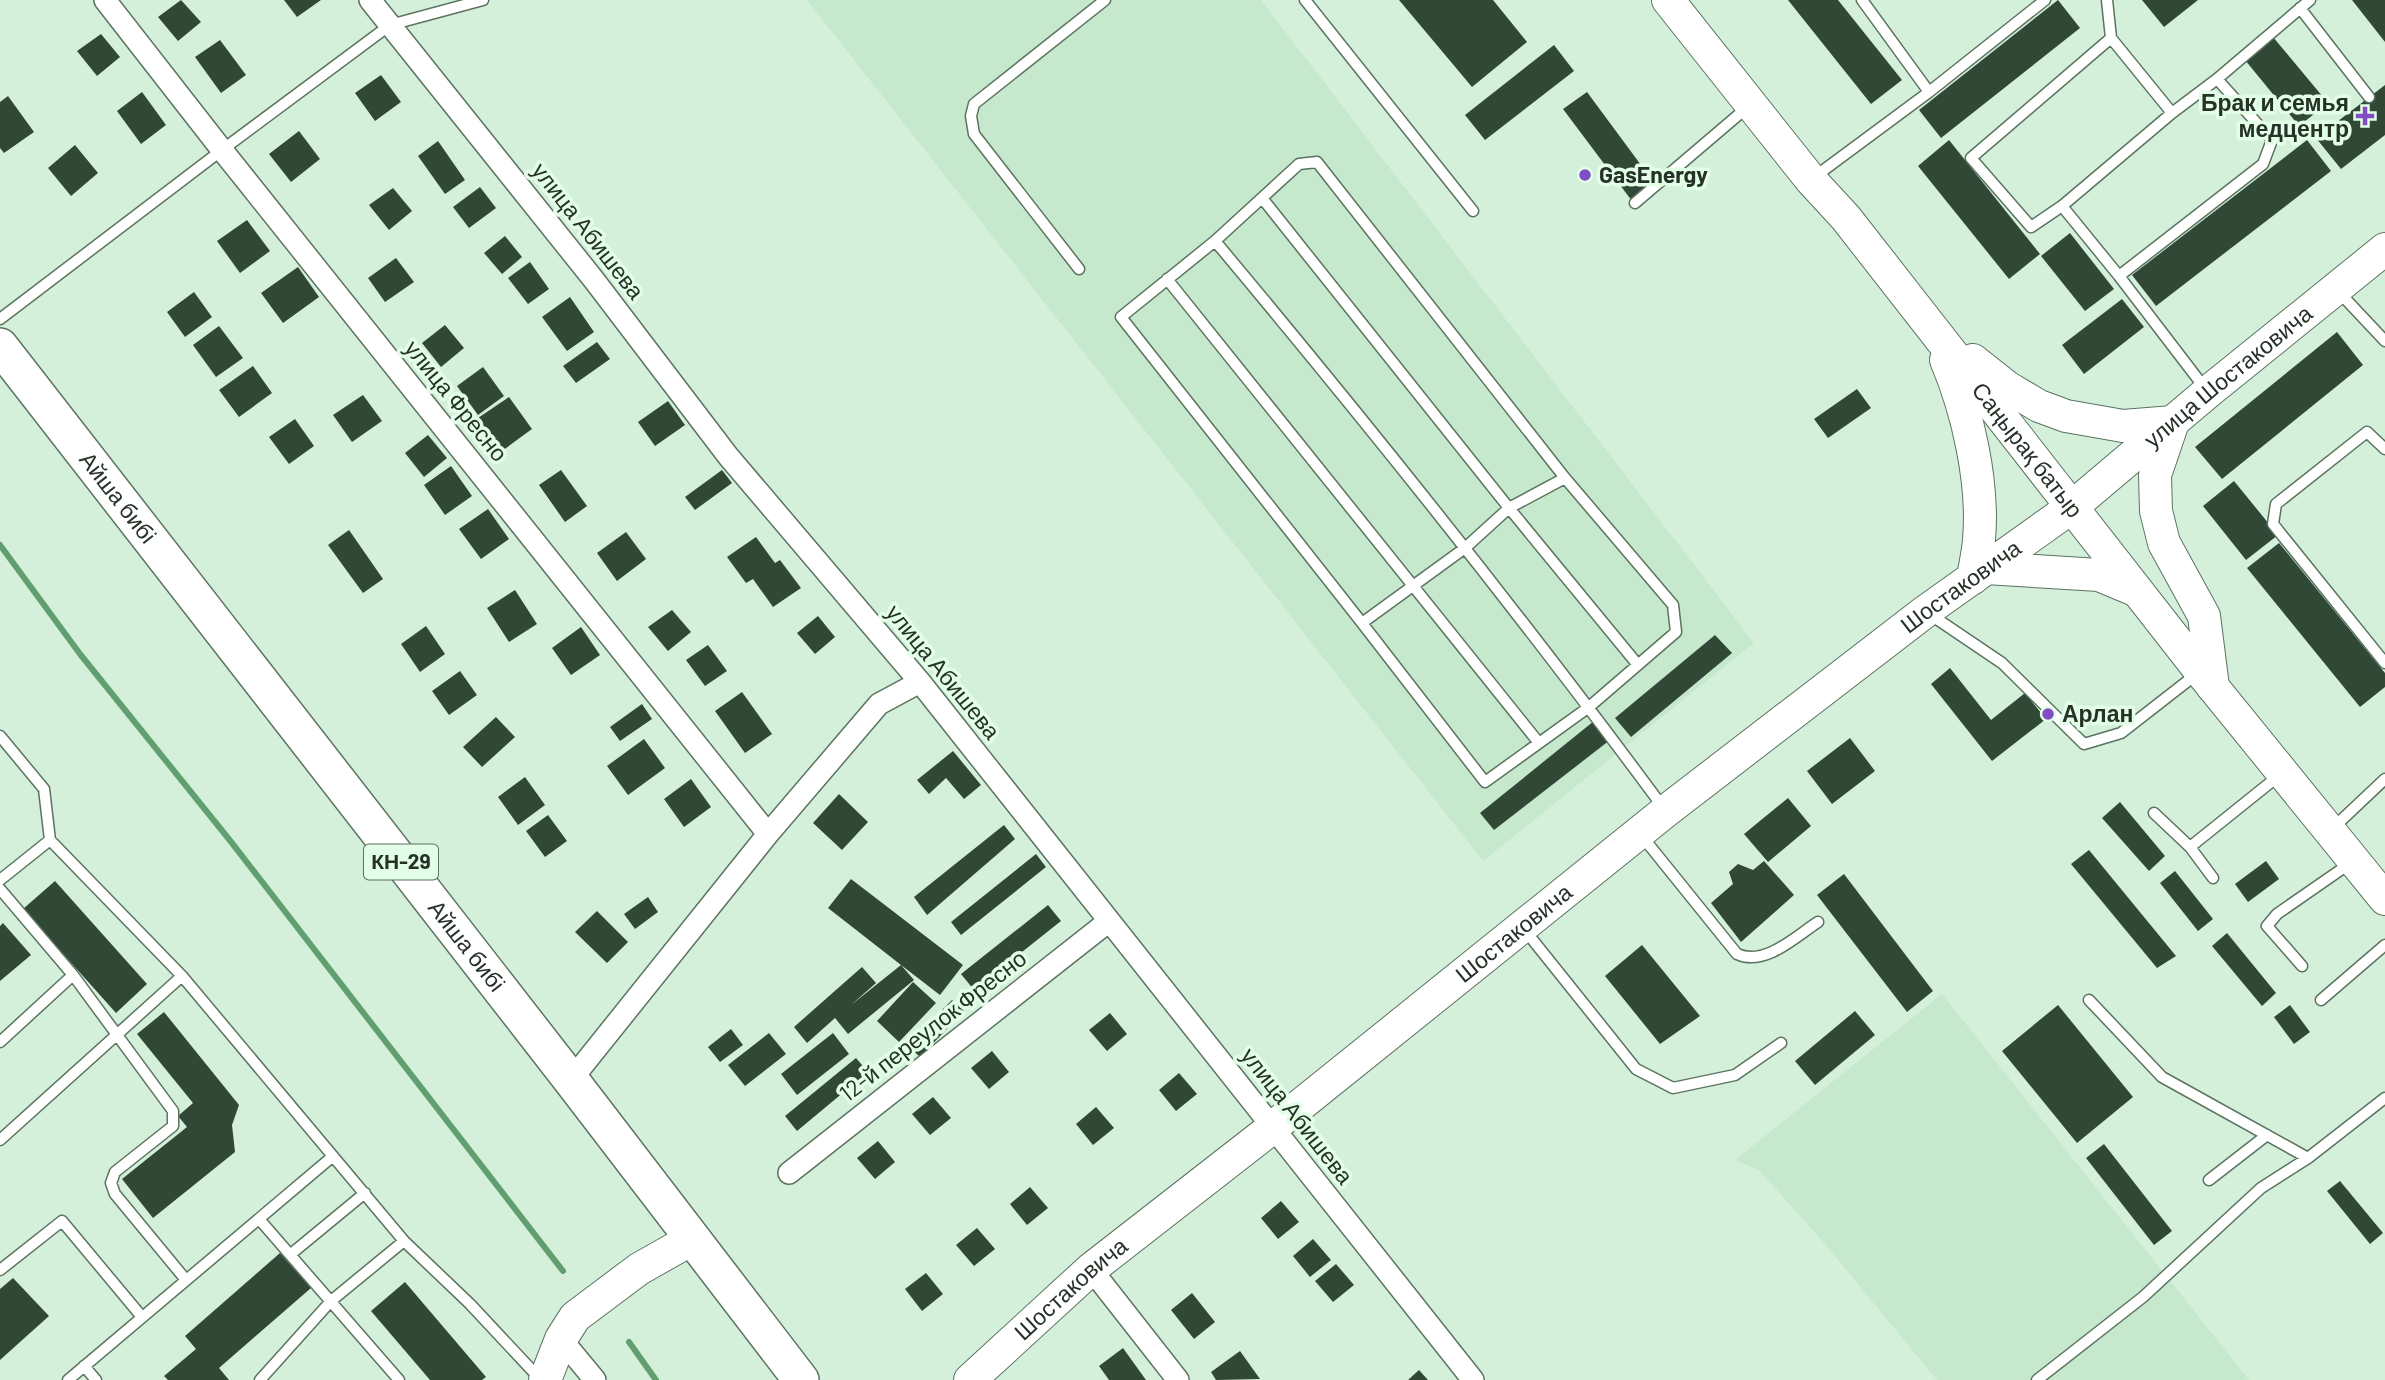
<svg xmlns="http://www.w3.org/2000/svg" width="2385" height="1380" font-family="Barlow,sans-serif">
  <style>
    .built { fill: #c6e8cc }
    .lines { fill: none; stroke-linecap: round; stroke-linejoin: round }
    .stream { stroke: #629f70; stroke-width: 6 }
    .building { fill: #314836 }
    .lane-casing { stroke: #5b735f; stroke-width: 13 }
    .street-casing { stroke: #5b735f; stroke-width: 24 }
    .secondary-casing { stroke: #5b735f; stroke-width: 34 }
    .primary-casing { stroke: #5b735f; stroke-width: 38 }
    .lane { stroke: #fff; stroke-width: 10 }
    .street { stroke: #fff; stroke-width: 21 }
    .secondary { stroke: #fff; stroke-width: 32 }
    .primary { stroke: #fff; stroke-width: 35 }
    .poi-dot { fill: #814dc5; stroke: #e2fee7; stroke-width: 2.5 }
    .labels { text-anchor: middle; stroke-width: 7; stroke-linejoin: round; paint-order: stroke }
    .shield { fill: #e2fee7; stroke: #5e6e61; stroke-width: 2 }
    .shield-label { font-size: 21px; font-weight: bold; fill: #263128 }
    .poi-label { font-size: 23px; font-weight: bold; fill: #263128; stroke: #e2fee7; text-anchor: start }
    .street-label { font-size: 23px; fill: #263128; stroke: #e2fee7 }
  </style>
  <rect width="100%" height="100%" fill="#d5f0da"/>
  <path class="built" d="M807,0h454l493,643 -271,218z
    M1942,994l307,386h-312l-112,-136 -66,-74 -24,-10z"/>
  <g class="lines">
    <path class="stream" d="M0,545l80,109 152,189 331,428
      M629,1342l27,38"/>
  </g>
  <path class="building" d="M181,0l20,22 -23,19 -20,-24z
    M284,0h37l-24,17z
    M1399,0h94l34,42 -55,45z
    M1788,0h50l64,80 -31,24z
    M2058,0l22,28 -139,110 -22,-28z
    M2142,0h56l-34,27z
    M2352,0h33v42z
    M101,34l19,23 -23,19 -20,-25z
    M2273,37l55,66 -29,23 -54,-66z
    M220,40l26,35 -25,18 -26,-36z
    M1554,45l20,26 -89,69 -20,-25z
    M381,75l20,27 -26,19 -20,-28z
    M2385,85v50l-44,34 -25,-31z
    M142,92l24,33 -25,19 -24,-33z
    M1587,92l68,92 -23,17 -69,-92z
    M8,96l26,36 -30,21 -4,-5v-46z
    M299,131l21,28 -29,23 -22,-28z
    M1949,140l91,114 -31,25 -91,-113z
    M2307,140l24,31 -175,135 -24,-31z
    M438,141l27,39 -20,14 -27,-38z
    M75,145l23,28 -27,23 -23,-28z
    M480,187l16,21 -27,20 -16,-21z
    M393,188l19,23 -23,19 -20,-25z
    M247,220l23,31 -30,22 -23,-32z
    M2070,233l44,56 -29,22 -44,-55z
    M505,236l17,21 -20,17 -18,-21z
    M396,258l18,24 -29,20 -17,-24z
    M530,262l19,27 -21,15 -20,-26z
    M298,267l21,30 -36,26 -22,-30z
    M194,292l18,25 -27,20 -18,-25z
    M570,297l24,35 -27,19 -25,-34z
    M2122,299l22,28 -60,47 -22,-29z
    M445,325l19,23 -23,19 -19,-24z
    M219,326l24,32 -27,19 -23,-32z
    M2337,332l26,33 -141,114 -27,-32z
    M597,342l13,17 -34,24 -13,-17z
    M253,366l19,27 -33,24 -20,-27z
    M483,367l21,29 -26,19 -21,-29z
    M1857,389l14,19 -43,30 -14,-19z
    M363,395l19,26 -30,21 -19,-27z
    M509,397l23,32 -30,22 -24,-33z
    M668,401l17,24 -30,21 -17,-24z
    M295,419l19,27 -25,18 -20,-27z
    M428,435l19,23 -23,19 -19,-24z
    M451,466l21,30 -27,19 -21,-30z
    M561,470l26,36 -22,16 -26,-37z
    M722,470l10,13 -37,27 -10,-13z
    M2234,481l44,54 -32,25 -43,-54z
    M488,509l21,30 -28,20 -22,-30z
    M349,530l34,49 -20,14 -35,-48z
    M626,532l20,27 -29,22 -20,-28z
    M756,537l19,26 5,-3 21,28 -28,19 -20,-28 -7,4 -19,-26z
    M2279,543l106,130v14l-25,20 -113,-139z
    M515,590l22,34 -28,18 -22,-34z
    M672,610l19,22 -23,19 -20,-24z
    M818,616l17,21 -20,17 -18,-21z
    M426,626l19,28 -25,18 -19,-28z
    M581,627l19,28 -29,20 -19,-27z
    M1715,635l17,18 -101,84 -16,-19z
    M708,645l19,26 -22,15 -19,-26z
    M1950,668l41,52 34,-27 21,26 -54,42 -61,-77z
    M460,671l17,24 -28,20 -17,-24z
    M742,692l30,42 -27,19 -30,-42z
    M642,704l10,15 -32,22 -10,-14z
    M496,717l19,20 -33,30 -19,-20z
    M1594,721l16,19 -116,90 -14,-17z
    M1850,738l25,33 -43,33 -25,-33z
    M644,739l21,29 -37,27 -21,-29z
    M953,751l28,34 -17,14 -18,-21 -17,16 -12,-14z
    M525,777l20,28 -27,20 -20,-28z
    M691,779l20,28 -27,20 -20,-28z
    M839,794l29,28 -26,28 -29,-27z
    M1788,798l23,28 -43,36 -24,-28z
    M2120,802l45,54 -16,15 -47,-53z
    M548,815l19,26 -22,16 -19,-26z
    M1004,825l11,14 -88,76 -13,-18z
    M2089,850l87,106 -19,12 -86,-104z
    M1036,854l10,13 -85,68 -10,-13z
    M1764,861l30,34 -53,47 -30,-39 22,-19 -4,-12 9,-8 15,6z
    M2266,861l13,18 -31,23 -13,-18z
    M2175,871l38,48 -15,12 -38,-48z
    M1844,874l89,117 -26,21 -90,-117z
    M851,879l112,86 -23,30 -39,-30 13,15 -66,54 -13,-16 -28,25 -13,-16 68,-60 14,16 -25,22 50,-40 -73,-57z
    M55,881l92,103 -31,29 -93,-104z
    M648,897l10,15 -23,17 -11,-15z
    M1048,905l13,16 -87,69 -13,-16z
    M597,911l31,31 -21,21 -32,-31z
    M3,923l28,32 -31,26v-55z
    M2227,933l49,60 -14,13 -50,-60z
    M1642,945l58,71 -40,28 -55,-68z
    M913,982l23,21 -37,39 -22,-21z
    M952,1000l12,11 -44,46 -13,-12z
    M2058,1005l75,92 -56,46 -75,-92z
    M2290,1005l20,27 -16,12 -20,-27z
    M1855,1011l20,24 -60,50 -20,-24z
    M164,1012l75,93 -7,20 3,27 -82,66 -31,-39 65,-52 -9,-11 15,-13 -56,-69z
    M1110,1013l17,21 -20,17 -18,-21z
    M731,1029l12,16 -23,17 -12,-15z
    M769,1033l17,21 -41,32 -17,-21z
    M833,1033l16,21 -52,41 -16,-21z
    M992,1051l17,21 -20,17 -18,-21z
    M856,1058l12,14 -71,59 -12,-15z
    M1179,1073l18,21 -21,17 -17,-21z
    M933,1097l18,21 -21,17 -18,-21z
    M1096,1107l18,21 -21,17 -17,-21z
    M878,1141l17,21 -20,17 -18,-21z
    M2104,1144l68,87 -18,14 -68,-87z
    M2340,1181l43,52 -13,11 -43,-53z
    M1030,1187l18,21 -21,17 -17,-21z
    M1281,1201l18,21 -21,17 -17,-21z
    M977,1228l18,21 -21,17 -18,-21z
    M1313,1239l18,21 -21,17 -17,-21z
    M280,1253l31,35 -92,80 10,12h-61l-4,-4 32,-27 -11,-13z
    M1336,1264l18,21 -21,17 -18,-21z
    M926,1273l17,21 -21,17 -17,-22z
    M13,1278l36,38 -49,44v-71z
    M405,1282l81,95 -4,3h-52l-59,-69z
    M1192,1293l23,29 -21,17 -23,-29z
    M1123,1348l23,32h-37l-10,-14z
    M1240,1351l20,28 -44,1 -5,-8z
    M1419,1370l9,10h-20z"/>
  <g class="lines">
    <g class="lane-casing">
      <path id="lane" d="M1305,0l168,211
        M1862,0l67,92
        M2107,0l4,38 -140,120 60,69 31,-21 110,-93 45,-34 93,-79
        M2300,8l69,89
        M2111,38l61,75
        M1813,178l116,-86 116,-92
        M1262,198l247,310 129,157
        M1635,203l115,-98
        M2062,206l57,70 88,115
        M1215,241l84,-77 18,-2 248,316 -56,30 -44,40 -103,75 -241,-306 94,-76c155,185 306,374 450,569
        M1079,269l-105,-135 -3,-18 3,-12 131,-104
        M2119,276l144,-112 9,-24 -55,-61
        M1167,279l372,464
        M2337,290l48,51
        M0,319l222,-169 168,-125 93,-25
        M2385,449l-18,-17 -91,72 -3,20 112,139
        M1928,613l74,50 82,81 37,-11 77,-60
        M1362,623l123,159 104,-75 87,-75 -3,-27 -108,-127
        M0,736l44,53 6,51 132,136 222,265 66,63 71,76
        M2154,813l36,34 23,31
        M2333,828l52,-49
        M1641,835l96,119c28,13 59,-18 81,-32
        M2190,847l91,-73
        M0,880l50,-40
        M0,889l73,86 -73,67
        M1524,929l112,140 37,19 62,-13 46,-32
        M2302,966l-35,-40 10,-12 75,-52
        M73,975l100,136v15l-58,46 -4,11 4,11 71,86
        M2089,1000l73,77 146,81
        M2321,1000l64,-55
        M0,1140l182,-164
        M2209,1180l58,-45
        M259,1219l140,161
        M291,1254l74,-61
        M0,1270l62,-49 80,96
        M84,1366l12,14
        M68,1380l264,-223
        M260,1380l71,-79 73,-60
        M2037,1380l106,-83 118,-109 47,-30 77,-60"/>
    </g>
    <g class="street-casing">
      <path id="street" d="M105,0l117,150 546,684
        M370,0l224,280 134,176 192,226 553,698
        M571,1080l197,-246 111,-130 41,-22
        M789,1173l320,-252
        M1091,1269l87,111
        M561,1339l34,41"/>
    </g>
    <g class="secondary-casing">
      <g id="secondary">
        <path id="s1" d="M1668,0l143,180 35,38 354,453 185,228"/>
        <path d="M1946,360c22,52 38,123 33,180 -1,13 -4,25 -6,38"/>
        <path d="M1973,360l34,27 32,19 27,10 57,10 50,-4 -18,53 1,36 8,32 40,73 9,71"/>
        <path d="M1986,568l113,7 36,15"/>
        <path d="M545,1380l16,-41 14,-22 64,-48 53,-30"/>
        <path id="s2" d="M970,1380l121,-111 181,-141 394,-317 260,-200 146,-104 136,-115 177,-143"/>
      </g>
    </g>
    <g class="primary-casing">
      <g id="primary">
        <path id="s3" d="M0,346l571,734 230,300"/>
      </g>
    </g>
    <use href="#lane" class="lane"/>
    <use href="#street" class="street"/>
    <use href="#secondary" class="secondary"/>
    <use href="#primary" class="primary"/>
  </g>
  <g class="poi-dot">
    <path d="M2361.5 105.5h7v7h7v7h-7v7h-7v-7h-7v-7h7z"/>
    <circle cx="1585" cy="175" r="7"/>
    <circle cx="2048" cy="714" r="7"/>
  </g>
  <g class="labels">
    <rect class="shield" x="364" y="844.5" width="74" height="35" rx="5"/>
    <g class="shield-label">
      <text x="401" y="869">КН-29</text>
    </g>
    <g class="poi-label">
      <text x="2349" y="111" text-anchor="end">Брак и семья<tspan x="2349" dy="26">медцентр</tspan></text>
      <text x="1599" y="183">GasEnergy</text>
      <text x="2062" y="722">Арлан</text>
    </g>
    <g class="street-label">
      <text transform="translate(588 231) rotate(52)" y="8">улица Абишева</text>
      <text dy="8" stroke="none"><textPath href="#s2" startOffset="1610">улица Шостаковича</textPath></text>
      <text transform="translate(456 401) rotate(51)" y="8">улица Фресно</text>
      <text dy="8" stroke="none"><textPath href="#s1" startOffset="576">Саңырақ батыр</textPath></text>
      <text dy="8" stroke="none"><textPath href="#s3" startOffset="192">Айша бибі</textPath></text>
      <text dy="8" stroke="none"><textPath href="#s2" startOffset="1270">Шостаковича</textPath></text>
      <text transform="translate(943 672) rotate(51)" y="8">улица Абишева</text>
      <text dy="8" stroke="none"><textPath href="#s2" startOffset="704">Шостаковича</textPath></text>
      <text dy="8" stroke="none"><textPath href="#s3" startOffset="760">Айша бибі</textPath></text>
      <text transform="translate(933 1026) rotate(-38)" y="8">12-й переулок Фресно</text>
      <text transform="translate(1297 1116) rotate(52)" y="8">улица Абишева</text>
      <text dy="8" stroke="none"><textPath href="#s2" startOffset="136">Шостаковича</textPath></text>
    </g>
  </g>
</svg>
